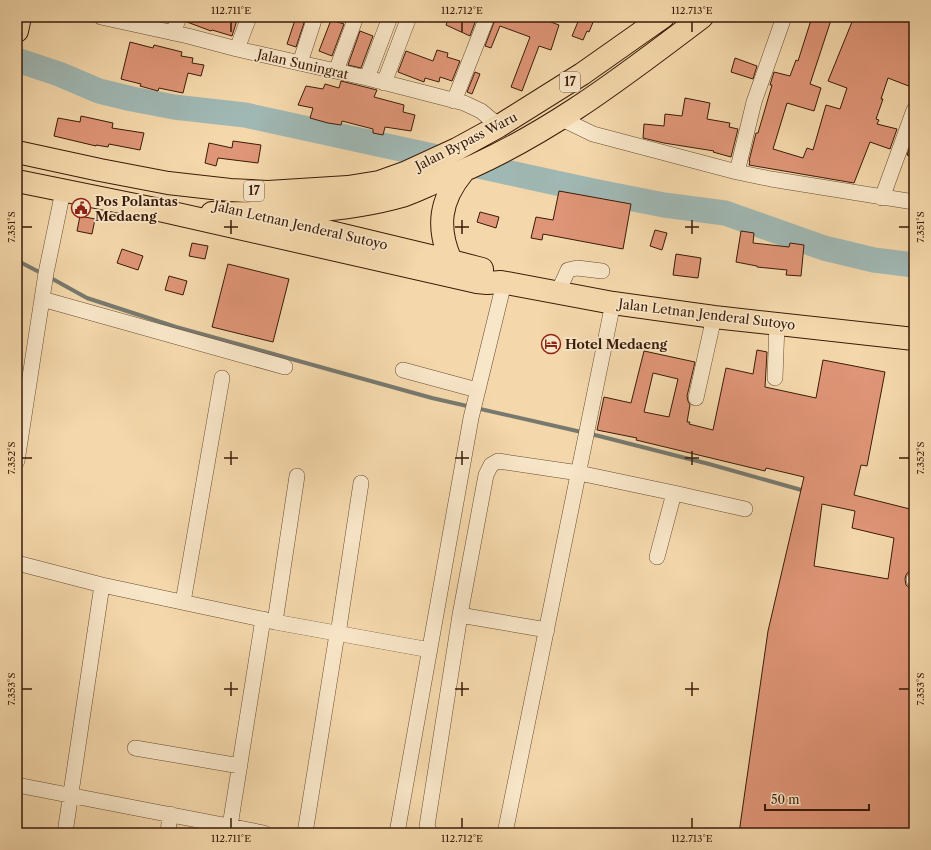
<svg xmlns="http://www.w3.org/2000/svg" width="931" height="850" font-family="'Libre Caslon Text',serif">
  <style>
    .lines { fill: none; stroke-linecap: round; stroke-linejoin: round }
    .stream { stroke: #77796f; stroke-width: 4 }
    .river { stroke: #a0b8b4; stroke-width: 25 }
    .building { fill: #df9577; stroke: #3a1b08; fill-rule: evenodd }
    .minor-casing { stroke: #684a31; stroke-width: 16 }
    .highway-casing { stroke: #3a1b08; stroke-width: 24 }
    .minor { stroke: #f8e6c8; stroke-width: 15 }
    .highway { stroke: #f4d8ab; stroke-width: 22 }
    .ticks { fill: none; stroke: #3a1b08; stroke-width: 1.5 }
    .labels { text-anchor: middle; stroke-width: 3.5; stroke-linejoin: round; paint-order: stroke }
    .shield { fill: #f8e6c8; stroke: #735842; stroke-width: 1 }
    .shield-label { font-size: 12px; font-weight: bold; fill: #3a1b08 }
    .street-label { font-size: 13px; fill: #3a1b08; stroke: #f8e6c8 }
    .poi-label { font-size: 13px; font-weight: bold; fill: #3a1b08; stroke: #f8e6c8; text-anchor: start }
    .neatline { fill: none; stroke: #3a1b08; stroke-width: 1.5 }
    .ticks-label { font-size: 10px; text-anchor: middle; fill: #3a1b08 }
  </style>
  <rect width="100%" height="100%" fill="#f4d8ab"/>
  <filter id="stains"><feTurbulence type="fractalNoise" baseFrequency=".005" numOctaves="4"/><feColorMatrix values="0 0 0 0 .2 0 0 0 0 .09 0 0 0 0 .02 0 0 0 .5 -.17"/></filter>
  <radialGradient id="worn" r=".72"><stop offset=".6" stop-color="#630" stop-opacity="0"/><stop offset="1" stop-color="#630" stop-opacity=".3"/></radialGradient>
  <g class="lines">
    <path class="stream" d="M17,257l1,4 25,13
      M49,277l38,21 89,29 256,71 167,38 110,28 96,27"/>
    <path class="river" d="M17,60l42,14 40,17 33,8 42,8 71,8 348,76 71,14 61,8 99,35 50,12 40,5"/>
  </g>
  <path class="building" d="M188,17h50l-6,19 -20,-6 -1,1 -24,-9z
    M296,17h10l-10,30 -9,-3z
    M449,17h28l-7,19 -24,-11z
    M496,17h41l22,8 -8,25 -12,-4 -17,45 -11,-4 19,-50 -30,-11 -9,22 -6,-2z
    M580,17h6l8,3 -5,12 -2,-1 -4,9 -11,-4z
    M812,17h20l-22,67 11,4 -7,23 -27,-8 -14,46 30,9 4,-10 6,2 13,-45 14,4 7,-21 -19,-7 26,-64h60v71l-26,-10 -7,21h2l-7,20 3,1 -2,4 20,5 -7,20 -20,-7 -16,41 -105,-18 1,-4h-1l7,-28h2l14,-48h-2l4,-13 16,4 6,-16 2,1z
    M331,20l13,4 -12,32 -13,-5z
    M360,31l13,5 -12,32 -13,-3z
    M130,42l23,6 1,-3 28,7 -1,4 12,2 -1,5 12,2 -3,11 -13,-3 -5,20 -24,-5 -1,3 -18,-5 1,-2 -20,-5z
    M437,50l11,3 -1,4 13,4 -8,20 -12,-4 -1,5 -14,-4 -1,4 -26,-10 8,-21 27,10z
    M735,58l22,8 -4,13 -22,-7z
    M475,72l5,2 -8,20 -5,-2z
    M341,81l36,9 -3,7 30,8 -1,7 12,3 -4,16 -26,-4 -2,8 -10,-2v-4l-31,-8 -1,4 -13,-2 -18,-5 3,-10 -15,-3 8,-19 17,3 2,-5 14,4z
    M685,98l25,5 -3,16 23,4 -1,4 9,2 -7,28 -18,-5 1,-1 -50,-8 -21,-5 1,-14 20,2 1,-12 17,2z
    M81,116l32,7 -1,5 32,5 -4,17 -31,-6 -1,3 -12,-2v1l-42,-10 4,-18 22,4z
    M914,136v22l-7,-3z
    M233,141l28,4 -3,18 -40,-5 -2,8 -11,-3 4,-20 23,5z
    M559,191l72,13 -8,45 -80,-15 -1,6 -11,-2 5,-21 17,3z
    M480,212l19,5 -3,11 -19,-6z
    M80,216l15,3 -3,15 -15,-3z
    M655,230l12,3 -5,17 -12,-4z
    M741,231l13,2 -1,10 36,4 1,-4 14,2 -3,31 -15,-1 1,-5 -30,-3v-1l-21,-4z
    M192,243l16,3 -3,13 -16,-3z
    M122,249l21,7 -5,14 -21,-7z
    M676,254l25,4 -3,20 -25,-3z
    M228,264l61,15 -16,63 -61,-15z
    M169,276l18,5 -4,14 -18,-5z
    M757,350l10,2 -2,35 51,11 7,-38 62,12 -18,94 -6,-1 -7,30 60,15v60l-5,1 -3,4 -1,4 1,6 4,3 4,1v244h-175l29,-202 36,-154 -38,-9 -1,3 -129,-31 1,-2 -40,-8 7,-33 27,6 13,-52 51,11 -8,34 1,5 2,4 -3,17h3l-1,2 24,6 13,-62 27,6zM653,373l25,6 -9,38 -25,-5zM822,504l33,7 -3,17 42,10 -6,41 -74,-13z"/>
  <g class="lines">
    <g class="minor-casing">
      <path id="minor" d="M101,17l87,19 49,13 130,29 97,25 17,8 18,15
        M173,33l6,-16
        M237,49l12,-32
        M300,63l15,-46
        M336,71l20,-54
        M367,78l23,-61
        M384,83l25,-66
        M454,101l33,-84
        M562,119l31,15 144,38 34,7 143,23
        M737,172l17,-70 30,-85
        M882,198l32,-88
        M558,292l10,-22 9,-2 25,3
        M42,299l243,68
        M403,370l74,20
        M775,378l2,-54
        M696,398l18,-81
        M17,461l29,-188 17,-82
        M657,557l17,-64
        M17,563l85,22 173,37 155,28
        M914,580v-1
        M183,602l39,-224
        M460,615l87,15
        M275,622l22,-146
        M338,634l23,-151
        M135,748l105,18
        M17,785l247,48
        M230,826l33,-207
        M65,833l37,-248
        M168,833l2,-19
        M305,833l32,-199
        M397,833l74,-415 33,-135
        M430,833l-3,-7 33,-211 26,-140 5,-10 7,-4 81,12 95,20 71,16
        M505,833l108,-530"/>
    </g>
    <g class="highway-casing">
      <path id="highway" d="M17,31l3,-14
        M17,152l83,18 68,13 62,7 38,2 80,-5 31,-5 28,-10 50,-23 42,-23 83,-52 81,-57
        M17,181l138,28 322,73 10,1 14,-1 112,21 101,14 200,22
        M212,213c60,1 131,0 190,-17 12,-4 24,-10 36,-15 99,-38 180,-100 264,-164
        M276,219l175,42 31,8
        M451,261c-15,-34 -11,-61 12,-89"/>
    </g>
    <use href="#minor" class="minor"/>
    <use href="#highway" class="highway"/>
  </g>
  <path class="ticks" d="M231,22v10M462,22v10M692,22v10M231,220v14M462,220v14M692,220v14M22,227h10M224,227h14M455,227h14M685,227h14M899,227h10M231,451v14M462,451v14M692,451v14M22,458h10M224,458h14M455,458h14M685,458h14M899,458h10M231,682v14M462,682v14M692,682v14M22,689h10M224,689h14M455,689h14M685,689h14M899,689h10M231,818v10M462,818v10M692,818v10"/>
  <defs>
    <g id="civic-ring" transform="scale(1)"><circle r="9.5" fill="#f8e6c8" stroke="#8f2418" stroke-width="1.5"/><path d="M-.6-6.5H3V-4.5H.6V-3L4-1V1h2V6H-6V1h2V-1L-.6-3ZM-1.2 2.5V6h2.4V2.5Z" fill="#8f2418"/></g>
    <g id="hotel-ring" transform="scale(1)"><circle r="9.5" fill="#f8e6c8" stroke="#8f2418" stroke-width="1.5"/><path d="M-6-4.5h1.5V1H6V5H4.5V3h-9V5H-6ZM-4 0a1.8 1.8 0 1 1 3.6 0ZM.5 0V-2.5h3Q6-2.5 6 0Z" fill="#8f2418"/></g>
  </defs>
  <g fill-rule="evenodd">
    <use href="#civic-ring" x="81" y="208"/>
    <use href="#hotel-ring" x="551" y="344"/>
  </g>
  <g class="labels">
    <g class="shield">
      <rect x="560" y="72" width="20" height="20" rx="3"/>
      <rect x="244" y="181" width="20" height="20" rx="3"/>
    </g>
    <g class="shield-label">
      <text x="570" y="86">17</text>
      <text x="254" y="195">17</text>
    </g>
    <g class="street-label">
      <text transform="translate(303 64) rotate(13)" y="5">Jalan Suningrat</text>
      <text transform="translate(466 141) rotate(-27)" y="5">Jalan Bypass Waru</text>
      <text transform="translate(301 225) rotate(13)" y="5">Jalan Letnan Jenderal Sutoyo</text>
      <text transform="translate(707 314) rotate(7)" y="5">Jalan Letnan Jenderal Sutoyo</text>
    </g>
    <g class="poi-label">
      <text x="95" y="206">Pos Polantas<tspan x="95" dy="15">Medaeng</tspan></text>
      <text x="565" y="349">Hotel Medaeng</text>
    </g>
  </g>
  <rect width="931" height="850" fill="none" stroke="#f4d8ab" stroke-width="44"/>
  <path d="M765 804v6h104v-6" fill="none" stroke="#3a1b08" stroke-width="2"/>
  <text x="771" y="804" font-size="12" fill="#3a1b08" stroke="#f8e6c8" stroke-width="3" paint-order="stroke">50 m</text>
  <rect x="22" y="22" width="887" height="806" class="neatline"/>
  <g class="ticks-label">
    <text x="231" y="14">112.711°E</text>
    <text x="462" y="14">112.712°E</text>
    <text x="692" y="14">112.713°E</text>
    <text transform="translate(11 227) rotate(-90)" y="4">7.351°S</text>
    <text transform="translate(920 227) rotate(-90)" y="4">7.351°S</text>
    <text transform="translate(11 458) rotate(-90)" y="4">7.352°S</text>
    <text transform="translate(920 458) rotate(-90)" y="4">7.352°S</text>
    <text transform="translate(11 689) rotate(-90)" y="4">7.353°S</text>
    <text transform="translate(920 689) rotate(-90)" y="4">7.353°S</text>
    <text x="231" y="842">112.711°E</text>
    <text x="462" y="842">112.712°E</text>
    <text x="692" y="842">112.713°E</text>
  </g>
  <rect width="100%" height="100%" filter="url(#stains)"/>
  <rect width="100%" height="100%" fill="url(#worn)"/>
</svg>
